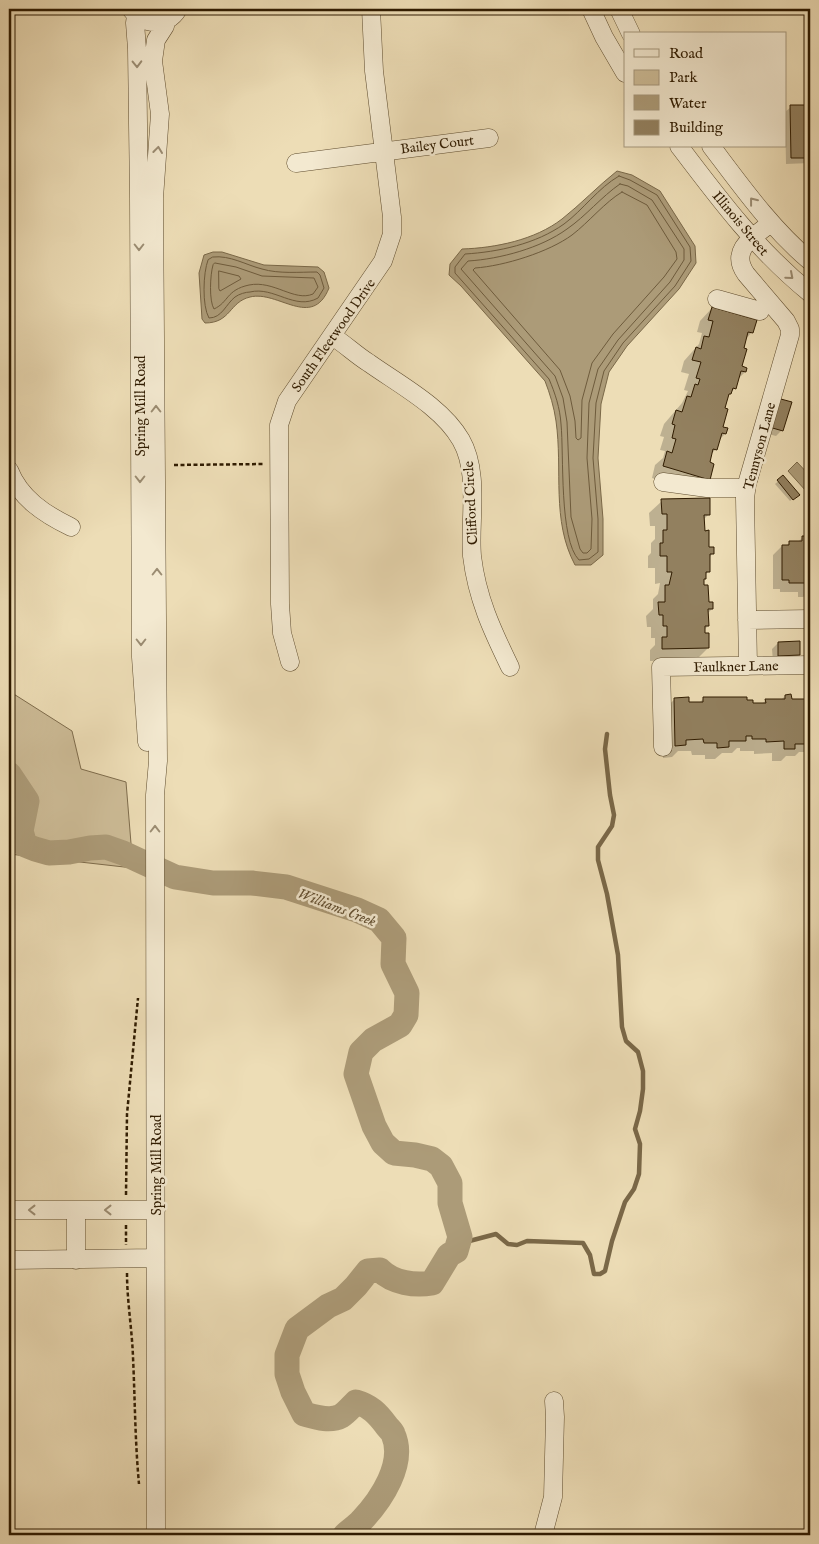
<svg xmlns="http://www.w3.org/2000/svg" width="819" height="1544" font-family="'IM FELL English',serif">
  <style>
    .green { fill: #cdbc97; stroke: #7e6c4c }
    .water { fill: #ac9b78; stroke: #7a6848 }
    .shadow { fill: #0003 }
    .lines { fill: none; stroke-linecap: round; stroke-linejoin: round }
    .shore { stroke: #6e5b3c; stroke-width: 1 }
    .stream { stroke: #7a6848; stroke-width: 4.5 }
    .river { stroke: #ac9b78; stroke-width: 25 }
    .building { fill: #92805f; stroke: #2f1b00 }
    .minor-casing { stroke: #5e4c2e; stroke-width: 19 }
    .path { stroke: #2f1b00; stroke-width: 2.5; stroke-dasharray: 4 2.5; stroke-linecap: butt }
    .minor { stroke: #f3e9d0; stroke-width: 18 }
    .oneway { stroke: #9b8c72 }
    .labels { text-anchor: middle; stroke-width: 5; stroke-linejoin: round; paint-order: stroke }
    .street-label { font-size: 14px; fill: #2f1b00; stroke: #f3e9d0 }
    .water-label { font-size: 15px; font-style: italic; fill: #614e30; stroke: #f3e9d0 }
  </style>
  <rect width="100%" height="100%" fill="#edddb6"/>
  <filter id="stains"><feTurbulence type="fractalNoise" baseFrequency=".004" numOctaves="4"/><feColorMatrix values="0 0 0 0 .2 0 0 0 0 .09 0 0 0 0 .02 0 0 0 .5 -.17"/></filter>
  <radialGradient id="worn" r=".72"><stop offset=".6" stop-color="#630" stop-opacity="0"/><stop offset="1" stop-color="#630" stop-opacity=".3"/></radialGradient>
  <path class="green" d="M9,691l63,40 9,38 45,13 7,86 -124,-14z"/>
  <path class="water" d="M617,171l15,4 28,16 35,55 1,17 -17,26 -52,57 -18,26 -8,32 -3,54 5,61v36l-12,10h-16c-24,-45 -12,-95 -19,-144 -2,-14 -6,-27 -11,-40l-84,-95 -12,-11 1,-11 12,-15c33,-1 73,-9 100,-30 19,-15 36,-33 55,-48z
    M213,252h9l42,13 54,2 6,5 5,16c-17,42 -51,2 -79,9 -21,5 -19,26 -45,26l-3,-4 -3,-46 5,-18z
    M797,462l13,14v10l-4,5 -18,-20z"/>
  <path class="shadow" d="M784,9h26v27h-3v-26h-23z
    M810,83v80l-24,1 -1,-52 6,-5 16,-1v-20z
    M712,308l40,24 -7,8 -4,27 4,5 -7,7 -3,9 -8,9 -6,30 4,7 -7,7 -2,8 -5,5 -2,25 -13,12 -44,-13 3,-13 8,-7 2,-7 -5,-1 4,-13 -4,-1 4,-12 18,-21 6,-12 -4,-1 5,-16 -8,-2 3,-11 15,-17 3,-11 -5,-1 3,-11z
    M771,406l11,24 -6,6 -12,-3z
    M783,477l15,17 -8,7 -15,-17z
    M662,501l47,13 -6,6 1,12 4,17 5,4 -4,5v13l-4,4 -2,11 4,17 5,6 -5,5 1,12 -4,4 4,18 -12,12 -46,1v-11l5,-5v-7h-4v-11h-4l-1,-11 7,-7v-10l5,-5 2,-11 -5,1v-16h-7v-12l3,-3v-10l4,-4v-13h-5l-1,-13z
    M802,538h8v54l-7,5h-5v-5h-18v-3h-7v-34l9,-9h4l4,-4h8z
    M810,630v15h-1l-1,-13z
    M778,643l21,12 -6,6 -20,1 -1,-13z
    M785,696l5,4 20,4v48h-11l-4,4h-9l-5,5h-9v-8l-18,1v-3h-14v-3h-3l-5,5h-10l-7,6h-10v-4h-13l-1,-4h-13l-6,6 -9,1 -1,-47 13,-12 13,4h11l5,-5 42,3 6,3h10l4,-4h15z"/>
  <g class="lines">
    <path class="shore" d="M619,176l11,4 27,15 33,52 1,14 -16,25 -52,57 -19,28 -8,32 -3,55 5,61v33l-9,7 -10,1c-20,-20 -15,-106 -18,-136 -1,-16 -6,-31 -12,-45l-94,-106v-6l10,-13c33,-2 71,-10 99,-30 19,-14 34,-36 55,-48z
      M620,184l8,2 24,14 32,49v11l-14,22 -52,58 -20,29 -9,34 -2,55 5,61 -1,30 -4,4h-4l-3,-4 -9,-32 -4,-95 -4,-24 -8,-22 -94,-107 7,-8c32,-2 73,-13 99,-32 19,-13 34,-32 53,-45z
      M622,192l25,13 29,47 1,7 -13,18 -51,57 -21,29 -10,37 -1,38 -3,2 -2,-2 -1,-17 -5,-25 -10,-26 -87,-100 2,-2c29,-2 74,-16 97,-33 17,-13 33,-33 50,-43z
      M213,257c17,-2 33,8 49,12 17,5 37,3 55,3l3,3 4,13 -6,10c-23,13 -44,-12 -68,-6 -4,0 -11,2 -15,5 -9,7 -13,21 -26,21 -7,-12 -6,-45 -1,-58z
      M215,263l21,4 26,9 52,2 4,9 -5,7c-19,8 -39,-14 -64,-9 -23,5 -20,17 -35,24 -5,-8 -4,-34 -1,-44z
      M219,271l20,5 2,3 -21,12 -1,-2z"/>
    <path class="stream" d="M458,1244l38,-10 12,10 9,1 10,-4 56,2 7,12 4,19h6l5,-3 7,-30 13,-39 9,-13 5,-15 1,-30 -5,-15 5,-18 3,-22v-18l-5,-19 -12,-11 -4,-14 -4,-72 -11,-61 -9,-34v-13l14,-21 2,-11 -4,-20 -5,-46 2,-15"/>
    <path class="river" d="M9,774l18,27 -6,30 4,14 10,4 14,4 20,-1 21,-4 16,-1 17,6 52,24 38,6h39l34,4 71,23 22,10 15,18 -1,26 14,29 -1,22 -6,10 -27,15 -12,12 -5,22 18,52 9,17 11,10 21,2 17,4 9,7 9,17v20l10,34 -4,14 -7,4 -17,28c-17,3 -39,0 -52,-13l-12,1 -12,15 -13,13 -15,7 -31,23 -10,26v19l6,18 11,22c11,3 26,8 37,2 5,-3 10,-9 15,-14 14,4 21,11 30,23 2,3 6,6 7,9 13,29 -12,66 -31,86 -5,6 -12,10 -17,15"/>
  </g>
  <path class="building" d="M790,105h20v53h-19z
    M712,307l45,13 -4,13 -5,-1 -4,16 3,1 -5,17 5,2 -1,4 -5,-1 -5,18 -3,-1 -2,6h-2l-4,14 3,1 -5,18 5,1 -2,6 -4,-1 -5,17 -4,-1 -3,13 4,2 -4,16 -47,-14 4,-15 5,2 4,-14 -4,-1 3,-13 -3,-1 4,-14 6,2 5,-16 4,1 4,-13 3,1 2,-6 -4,-1 5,-16 -9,-2 4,-13 5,2 3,-13 5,1 4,-16 -5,-1z
    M777,398l15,4 -9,29 -14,-4z
    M783,475l17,20 -7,5 -16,-20z
    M710,498v17h-6l1,16 4,-1v17h5v7h-4v18h-4v7h-2v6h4l1,17h4v7h-5l1,17h-4v7h4v15l-47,1v-12h5v-11h-4v-11h-4l-1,-13h7v-17h4l3,-13h-5v-16h-7v-13h3v-13h4v-16h-5l-1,-15z
    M802,536h8v52h-3v-5h-18v-3h-7v-35h7v-4h13z
    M800,641v14l-22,1v-14z
    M791,694l1,5h16v4h2v37h-2l1,4h-14v5h-11v-8l-18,1v-3h-14v-3h-6v5h-17v6l-12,1v-5h-13l-1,-4 -17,1v5l-11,1 -1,-48 15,-1v5h14v-5h44v3h6v3h13l-1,-4h20v-4z"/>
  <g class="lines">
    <g class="minor-casing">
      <path id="minor" d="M131,9c12,16 36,19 47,0
        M591,9l13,28 21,36
        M619,9l12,25
        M136,15l-1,8 2,26 2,149 2,459 6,85
        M679,146c40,53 79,105 131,147
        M711,146c31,41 60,82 99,115
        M296,163l193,-25
        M717,299l43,12
        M332,336c13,8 24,19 37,27 31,22 73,44 92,77 19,33 8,81 11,116 5,42 20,74 38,111
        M9,470c11,28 35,44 62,57
        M663,482l44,6h39
        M747,620l63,-1
        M290,662l-8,-29 -2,-29 -1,-179 8,-24 96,-140 9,-27v-17l-18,-146 -3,-62
        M748,666l-3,-168 2,-14 43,-149v-6l-4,-8 -40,-47c-17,-24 7,-37 25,-51
        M663,747l-2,-80 149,-2
        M9,1210h147
        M76,1210v50
        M9,1260l146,-2
        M156,1535l-1,-740 3,-34 -4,-563 6,-84 -7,-53 3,-21 9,-14 1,-6
        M543,1535l10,-38 2,-80 -1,-16"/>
    </g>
    <path class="path" d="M174,465l91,-1
      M126,1195l1,-81 11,-116
      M126,1225v20
      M127,1273c0,28 5,56 6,84 2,43 2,84 6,127"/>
    <use href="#minor" class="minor"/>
  </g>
  <defs><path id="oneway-chevron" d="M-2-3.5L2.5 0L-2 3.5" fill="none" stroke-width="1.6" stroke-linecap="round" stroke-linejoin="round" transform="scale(1.25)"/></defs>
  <g class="oneway">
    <use href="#oneway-chevron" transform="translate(137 64) rotate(89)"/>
    <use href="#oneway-chevron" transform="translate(158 150) rotate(-83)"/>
    <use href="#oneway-chevron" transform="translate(753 201) rotate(-128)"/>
    <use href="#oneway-chevron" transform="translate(139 247) rotate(90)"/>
    <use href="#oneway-chevron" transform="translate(790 276) rotate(41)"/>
    <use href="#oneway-chevron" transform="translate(156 409) rotate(-90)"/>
    <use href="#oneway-chevron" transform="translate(140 479) rotate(90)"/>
    <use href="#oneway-chevron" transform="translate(157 572) rotate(-90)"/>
    <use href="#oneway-chevron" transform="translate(141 642) rotate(90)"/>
    <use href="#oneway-chevron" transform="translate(155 829) rotate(-90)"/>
    <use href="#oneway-chevron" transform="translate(32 1210) rotate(180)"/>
    <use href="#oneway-chevron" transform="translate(108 1210) rotate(180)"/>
  </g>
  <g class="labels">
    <g class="street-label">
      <text transform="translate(437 144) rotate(-7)" y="5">Bailey Court</text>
      <text transform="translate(741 223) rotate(50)" y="5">Illinois Street</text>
      <text transform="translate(333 335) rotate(-55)" y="5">South Fleetwood Drive</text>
      <text transform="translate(140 406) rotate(-90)" y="5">Spring Mill Road</text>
      <text transform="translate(759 446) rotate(-75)" y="5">Tennyson Lane</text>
      <text transform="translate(470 503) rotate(-93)" y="5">Clifford Circle</text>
      <text transform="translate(736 666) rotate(-1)" y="5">Faulkner Lane</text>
      <text transform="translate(156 1165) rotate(-90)" y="5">Spring Mill Road</text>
    </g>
    <g class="water-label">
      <text transform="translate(337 907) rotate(21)" y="5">Williams Creek</text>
    </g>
  </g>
  <rect width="819" height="1544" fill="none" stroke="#edddb6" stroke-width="30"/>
  <rect x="10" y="10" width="799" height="1524" fill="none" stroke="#2f1b00" stroke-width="2.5"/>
  <rect x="15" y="15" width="789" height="1514" fill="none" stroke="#2f1b00"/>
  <rect x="624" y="32" width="162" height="115" fill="#f3e9d0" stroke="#a5977d"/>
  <rect x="634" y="49" width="25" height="8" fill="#f3e9d0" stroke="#a5977d"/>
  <text x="669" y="58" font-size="15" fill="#2f1b00">Road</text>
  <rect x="634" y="70" width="25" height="15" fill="#cdbc97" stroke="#a5977d"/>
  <text x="669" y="82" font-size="15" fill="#2f1b00">Park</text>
  <rect x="634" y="95" width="25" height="15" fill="#ac9b78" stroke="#a5977d"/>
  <text x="669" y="108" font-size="15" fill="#2f1b00">Water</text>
  <rect x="634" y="120" width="25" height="15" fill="#92805f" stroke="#a5977d"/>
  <text x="669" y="132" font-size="15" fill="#2f1b00">Building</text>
  <rect width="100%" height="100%" filter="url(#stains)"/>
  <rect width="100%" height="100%" fill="url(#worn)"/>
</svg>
